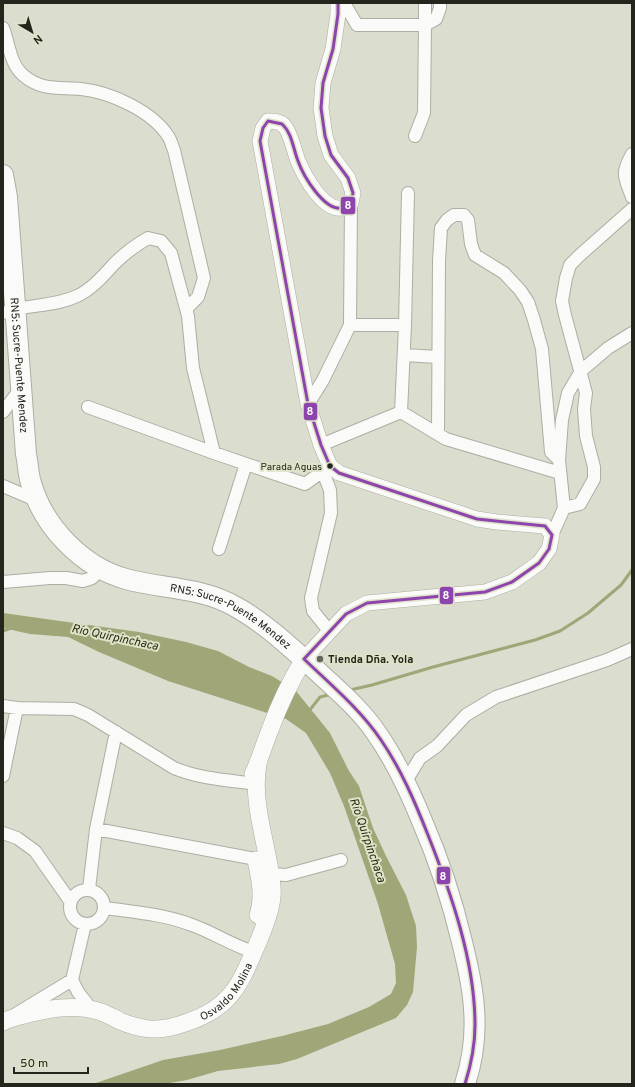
<svg xmlns="http://www.w3.org/2000/svg" width="635" height="1087" font-family="Overpass,sans-serif">
  <style>
    .water { fill: #a0a677 }
    .lines { fill: none; stroke-linecap: round; stroke-linejoin: round }
    .stream { stroke: #a0a677; stroke-width: 3 }
    .minor-casing { stroke: #acaea3; stroke-width: 14 }
    .tertiary-casing { stroke: #acaea3; stroke-width: 16 }
    .secondary-casing { stroke: #acaea3; stroke-width: 18 }
    .trunk-casing { stroke: #acaea3; stroke-width: 22 }
    .minor { stroke: #fafaf8; stroke-width: 12 }
    .tertiary { stroke: #fafaf8; stroke-width: 15 }
    .secondary { stroke: #fafaf8; stroke-width: 17 }
    .trunk { stroke: #fafaf8; stroke-width: 20 }
    .bus-1-casing { stroke: #dfe3c9; stroke-width: 6 }
    .bus-1 { stroke: #8e44ad; stroke-width: 3 }
    .bus-dot { fill: #24251c; stroke: #dfe3c9; stroke-width: 1.5 }
    .poi-dot { fill: #64655b; stroke: #dfe3c9; stroke-width: 1.5 }
    .labels { text-anchor: middle; stroke-width: 4; stroke-linejoin: round; paint-order: stroke }
    .bus-label { font-size: 10px; fill: #24251c; stroke: #dfe3c9; text-anchor: end }
    .street-label { font-size: 11px; fill: #24251c; stroke: #dfe3c9 }
    .poi-label { font-size: 11px; font-weight: bold; fill: #24251c; stroke: #dfe3c9; text-anchor: start }
    .water-label { font-size: 12px; font-style: italic; fill: #292c0f; stroke: #dfe3c9 }
    .line-badge { stroke: #dfe3c9; stroke-width: 1.5 }
    .badge-label { font-size: 11px; text-anchor: middle; font-weight: bold; fill: #fff }
  </style>
  <rect width="100%" height="100%" fill="#dbddcf"/>
  <path class="water" d="M3,613l136,19 47,10 32,9 31,16 23,9 24,15 34,42 19,38 10,15 14,42 13,28 20,39 10,31 1,21 -4,45 -6,13 -11,13 -99,41 -18,5 -61,7 -31,9 -23,4h-71l70,-24 57,-10 62,-14 46,-12 41,-17 22,-13 5,-11 -1,-19 -17,-60 -34,-98 -14,-33 -24,-40 -20,-14 -118,-38 -69,-29 -31,-15 -38,-3 -27,-6z"/>
  <g class="lines">
    <path class="stream" d="M3,631l8,-3
      M350,690l22,-5 61,-18 102,-27 25,-9 28,-18 33,-28 11,-15
      M309,711l11,-14 12,-3"/>
    <g class="minor-casing">
      <path id="minor" d="M344,3l13,22h68v-22
        M3,28c6,15 7,36 20,47 18,16 36,12 58,14 29,3 71,22 87,47 3,4 4,10 6,14l30,128 -6,19 -12,12
        M415,136l9,-23 1,-88 11,-6 4,-11v-5
        M632,154c-11,20 -8,22 0,43
        M3,313c24,-9 51,-6 74,-17 15,-7 26,-20 37,-32 10,-10 22,-19 34,-26l13,3 10,12 17,63 5,52 21,85
        M350,325h55
        M404,355l34,2
        M308,404l15,-24 27,-55 1,-122
        M88,407l126,46 91,31 25,-18
        M3,412l18,-24
        M401,412l45,27 114,34
        M438,434l1,-173 2,-33 6,-8 7,-5h10l4,5 3,24 4,11 29,18 16,17 8,12 6,18 8,29 9,103 8,8
        M321,445l80,-33 4,-87 3,-132
        M323,472l7,18 1,23 -20,85 2,13 17,21
        M3,486l35,15
        M564,508l16,-4 14,-25v-12l-8,-31 -2,-27 2,-16 -21,-78 -3,-14 4,-23 4,-13 10,-10 52,-46
        M552,535l12,-27 -5,-48 3,-40 6,-27 13,-22 27,-23 24,-15
        M219,549l27,-85
        M3,582l47,-4h16l17,3 9,-3 9,-9
        M3,706l14,2 57,1 14,6 86,53c24,10 49,12 75,15
        M3,776l14,-68
        M406,781l14,-23 17,-12 29,-31 30,-18 111,-37 25,-11
        M96,829l160,30 6,-2
        M3,833l14,5 18,13 35,50
        M263,876l7,-2 16,1 55,-15
        M89,889l7,-60 20,-97
        M70 907a17 17 0 1 1 34 0a17 17 0 1 1-34 0Z
        M105,908c28,4 57,6 84,16 22,7 42,21 65,28
        M85,924l-13,56 6,12 14,18
        M16,1014l56,-34"/>
    </g>
    <g class="tertiary-casing">
      <path id="tertiary" d="M304,659l42,-45 21,-11 118,-11 27,-10 27,-19 10,-14 3,-14 -7,-9 -48,-4 -20,-3 -138,-46 -9,-7 -9,-21 -13,-41 -48,-263 3,-13 5,-7c6,0 13,0 17,6 5,5 10,26 13,34 6,14 25,51 45,47 2,-1 6,-3 8,-5l2,-10 -5,-15 -17,-23 -6,-19 -4,-28 2,-25 10,-34 5,-35v-11"/>
    </g>
    <g class="secondary-casing">
      <g id="secondary">
        <path d="M253,774c7,-14 11,-30 17,-44 9,-25 20,-48 34,-71"/>
        <path d="M256,860c4,18 8,38 2,55"/>
        <path id="s1" d="M3,1022c5,-3 11,-4 17,-6 26,-7 55,-13 81,-4 6,2 13,6 19,9 7,3 16,6 23,7 14,3 28,0 42,-5 44,-14 54,-36 71,-76 6,-14 12,-28 15,-43 3,-13 0,-25 -2,-39 -6,-34 -17,-67 -11,-101"/>
      </g>
    </g>
    <g class="trunk-casing">
      <g id="trunk">
        <path id="s2" d="M3,175l4,22 19,257c2,9 2,20 5,29 12,43 51,84 95,96 36,10 76,8 110,28 29,16 55,41 80,63 20,19 43,38 59,61 20,28 34,58 47,90 17,39 30,79 40,121 5,21 11,44 12,67 2,25 -1,50 -9,75"/>
      </g>
    </g>
    <use href="#minor" class="minor"/>
    <use href="#tertiary" class="tertiary"/>
    <use href="#secondary" class="secondary"/>
    <use href="#trunk" class="trunk"/>
    <g class="bus-1-casing">
      <path id="bus-1" d="M338,3v11l-5,35 -10,34 -2,25 4,28 6,19 17,23 5,15 -2,10c-2,2 -5,4 -8,5 -19,4 -40,-33 -45,-47 -5,-13 -6,-28 -16,-37l-14,-3 -5,7 -3,13 48,263 13,41 9,21 9,7 138,46 68,7 7,9 -3,14 -10,14 -27,19 -27,10 -118,11 -21,11 -42,45c27,26 56,50 77,81 20,29 34,62 47,95 23,58 47,126 47,190 0,20 -4,40 -10,59"/>
    </g>
    <use href="#bus-1" class="bus-1"/>
  </g>
  <circle class="bus-dot" cx="330" cy="466" r="3.5"/>
  <circle class="poi-dot" cx="320" cy="659" r="4"/>
  <g class="labels">
    <g class="bus-label">
      <text x="322" y="470">Parada Aguas</text>
    </g>
    <g class="street-label">
      <text dy="4" stroke="none"><textPath href="#s2" startOffset="191">RN5: Sucre-Puente Mendez</textPath></text>
      <text dy="4" stroke="none"><textPath href="#s2" startOffset="563">RN5: Sucre-Puente Mendez</textPath></text>
      <text dy="4" stroke="none"><textPath href="#s1" startOffset="242">Osvaldo Molina</textPath></text>
    </g>
    <g class="poi-label">
      <text x="328" y="663">Tienda Dña. Yola</text>
    </g>
    <g class="water-label">
      <text transform="translate(115 637) rotate(12)" y="4">Río Quirpinchaca</text>
      <text transform="translate(368 840) rotate(71)" y="4">Río Quirpinchaca</text>
    </g>
  </g>
  <g class="line-badge">
    <rect x="340" y="196" width="16" height="19" rx="4" fill="#8e44ad"/>
    <rect x="303" y="402" width="15" height="19" rx="4" fill="#8e44ad"/>
    <rect x="439" y="586" width="15" height="19" rx="4" fill="#8e44ad"/>
    <rect x="436" y="866" width="15" height="19" rx="4" fill="#8e44ad"/>
  </g>
  <g class="badge-label">
    <text x="348" y="209">8</text>
    <text x="310" y="415">8</text>
    <text x="446" y="599">8</text>
    <text x="443" y="880">8</text>
  </g>
  <rect width="635" height="1087" fill="none" stroke="#24251c" stroke-width="8"/>
  <g transform="translate(32 32) rotate(142)" stroke="#dfe3c9" stroke-width="3" paint-order="stroke">
  <path d="M0-3L7 15L0 10L-7 15Z" fill="#24251c"/>
  <text y="-6" font-size="11" font-weight="bold" text-anchor="middle" fill="#24251c">N</text>
  </g>
  <path d="M14 1067v6h74v-6" fill="none" stroke="#24251c" stroke-width="2"/>
  <text x="20" y="1067" font-size="12" fill="#24251c" stroke="#dfe3c9" stroke-width="3" paint-order="stroke">50 m</text>
</svg>
